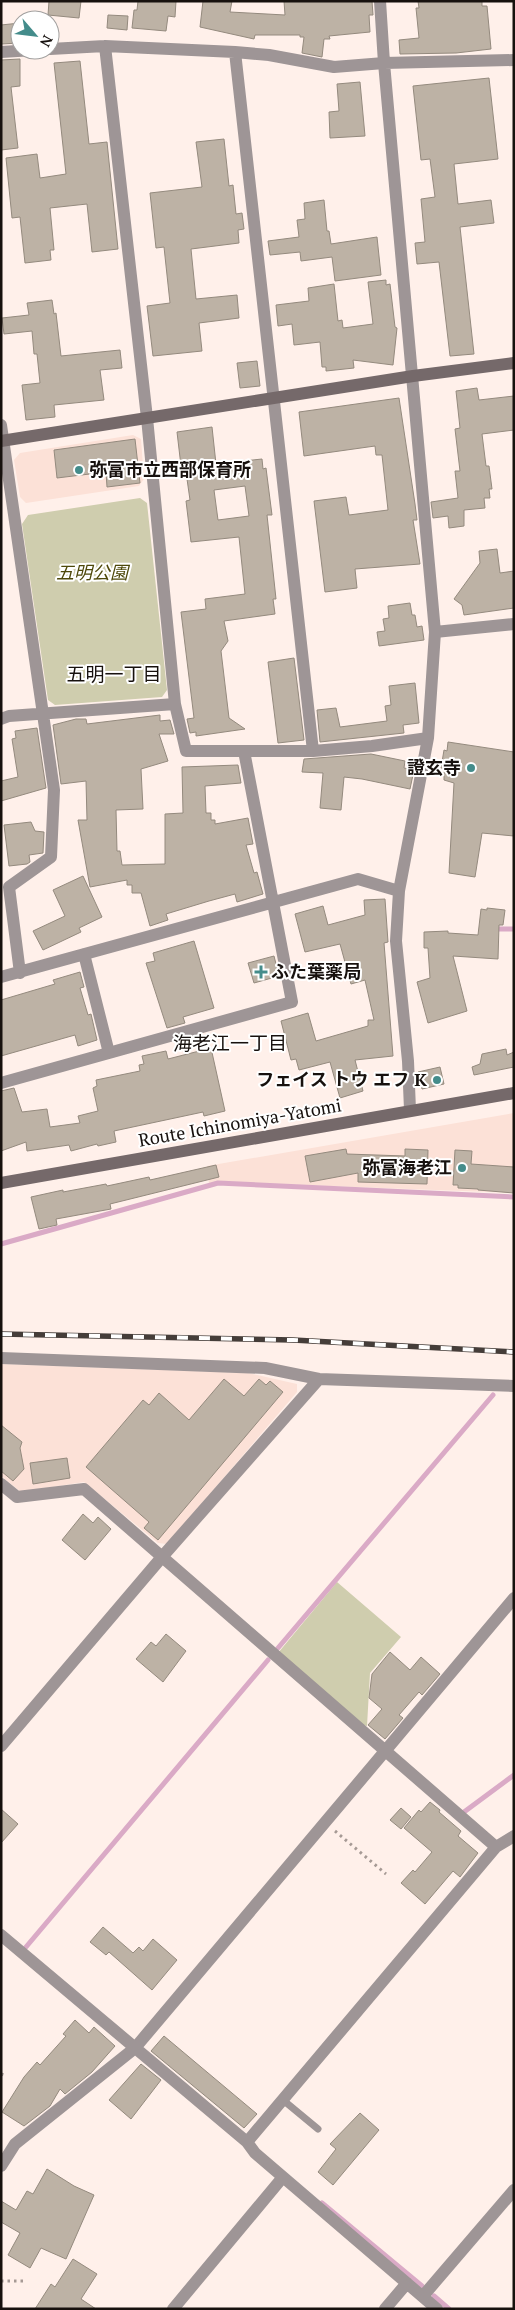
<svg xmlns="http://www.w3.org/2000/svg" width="515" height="2310" font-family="'PT Serif','Noto Sans JP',serif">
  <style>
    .built { fill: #fce1d7 }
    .green { fill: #cfcdae }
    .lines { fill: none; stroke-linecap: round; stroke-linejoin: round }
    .stream { stroke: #daaac6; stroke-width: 5 }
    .building { fill: #bdb2a5; stroke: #948a7e; fill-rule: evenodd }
    .path { stroke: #a69a95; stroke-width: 3; stroke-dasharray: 2.5 4; stroke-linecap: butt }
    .lane { stroke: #9e9596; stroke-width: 7 }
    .street { stroke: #9e9596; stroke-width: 12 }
    .secondary { stroke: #75696a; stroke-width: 12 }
    .rail-casing { stroke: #453d39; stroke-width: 5.5 }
    .rail { stroke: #fff; stroke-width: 4; stroke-dasharray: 11; stroke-linecap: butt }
    .poi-dot { fill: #448c8b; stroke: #fff; stroke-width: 2 }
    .labels { text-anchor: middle; stroke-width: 4; stroke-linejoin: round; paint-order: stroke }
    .poi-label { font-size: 18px; font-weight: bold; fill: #17110e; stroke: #fff; text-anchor: end }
    .park-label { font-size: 18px; font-style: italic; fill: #4e480a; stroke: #fff }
    .street-label { font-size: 18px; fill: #17110e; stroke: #fff }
    .neighbourhood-label { font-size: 19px; fill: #17110e; stroke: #fff }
  </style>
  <rect width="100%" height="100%" fill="#fff0ea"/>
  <path class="built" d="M133,435l8,4 3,40 -5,7 -113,17 -6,-6 -6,-37 6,-7z
    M514,1113v80l-296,-11 -9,2 -2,-18z
    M1,1364l247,9 49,11v8l-130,152 -9,-1 -74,-61 -63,10 -20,-16z"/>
  <path class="green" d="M140,498l7,5 20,187 -5,7 -107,8 -7,-5 -26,-176 6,-9z
    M337,1582l64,55 -31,36 -3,53 -5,-1 -84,-72z"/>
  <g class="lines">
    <path class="stream" d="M498,929h16
      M1,1244l217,-61 296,14
      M278,1648l215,-253
      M464,1812l50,-37
      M26,1947l242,-287
      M322,2203l100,83
      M434,2296l15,13"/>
  </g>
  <path class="building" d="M49,1h32l-2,17 -31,-3z
    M138,1h38l-1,16 -7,-1 -2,15 -34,-3 2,-18h3z
    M203,1h29l-2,11 55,3 -1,-14h88l1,14h-4l1,17 -41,4 1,3h-6l-2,18 -20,-4 2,-16h-4v-2h-45l-1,4 -54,-12z
    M418,1h64v5h5l4,43 -35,4 -56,1 -1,-14 20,-2 -3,-30h3z
    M108,15l20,1 -1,14 -20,-2z
    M20,23v20l-19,1v-19z
    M20,59v27l-9,1 7,61 -17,2v-90z
    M80,61l9,83 18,-2 11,107 -26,3 -5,-48 -37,4 4,42h-4l1,10 -26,3 -5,-46 -8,1 -6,-60 31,-4 3,24 26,-4 -12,-111z
    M489,78l9,81 -44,5 4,40 33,-4 3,23 -34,4 14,127 -24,2 -11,-94 -22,2 -2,-21 10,-1 -4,-43 14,-2 -5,-38 -9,1 -8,-74z
    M360,82l5,54 -35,2 -1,-26 10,-1 -2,-27z
    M224,139l5,47 4,-1 3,29 6,-1 2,16 -6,1 1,13 -48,6 5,50 41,-4 2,23 -40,5 3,28 -49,5 -6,-50 23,-3 -6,-56 -8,1 -6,-55 52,-6 -6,-45z
    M324,200l3,31h2l2,13 46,-7 4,38 -46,6 -3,-24 -31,4 -1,-9 -30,3 -2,-14 31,-4 -2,-17 8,-1 -1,-16z
    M386,280v5l4,-1 5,43 2,1 -4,37 -40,-5 1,8 -28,3v-4h-4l-2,-25 -26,3 -2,-21 -14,2 -2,-21 33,-4 -1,-13 26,-4 4,37 4,-1 1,8 30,-4 -5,-42z
    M52,300l2,14 2,-1 5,43 59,-6 2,18 -22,2 4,30 -50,5 1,12 -29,3 -4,-35 18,-2 -3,-29h-3l-2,-23 -28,3 -2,-16 27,-3 -2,-12z
    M257,361l3,25 -20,2 -3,-25z
    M477,388l2,12 35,-4v34l-32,4 4,32h3l3,23h-3l1,9h-6l1,10 -21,2v16l-15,2 -1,-12 -15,2 -2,-16 27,-4 -3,-27h5l-5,-42 5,-1 -4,-37z
    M399,398l16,106 2,16h-4l7,44 -65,5 2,19 -32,4 -11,-91 32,-4 3,18 39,-5 -6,-55h-6l-1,-9 -71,10 -5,-44z
    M212,427l4,37 46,-5 1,10 3,-1 6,47h-5l9,84h-3l2,15 -51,7 4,20 -7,10 8,67 16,11 -49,7v-4l-6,1 -3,-14 7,-1 -13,-106 25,-3 -1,-10 40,-5 -6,-57 -48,5 -5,-41 4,-1 -5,-35 -4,1 -4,-34zM245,486l4,30 -31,4 -4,-30z
    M135,439l5,44 -33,4 -1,-15 -49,6 -3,-28z
    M497,549l3,24 14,-2v37l-50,7 -2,-10 -8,-6 26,-36 -1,-12z
    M410,603l2,12h3l2,12 5,-1 2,14 -45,6 -2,-14 8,-1 -2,-12 6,-1 -1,-12z
    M294,658l10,82 -26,3 -10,-81z
    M415,683l4,40 -16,2 1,8 -84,9 -3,-32 19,-2 4,19 47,-6 -2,-15 6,-1 -2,-19z
    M160,715v6l10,-1 4,14h-15l9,27 -27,8 2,40 -27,1 1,41h3l2,14 43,-1v-50l18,-1 -1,-46 56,-2 3,18 -36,3 1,27h5v7h4v4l33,-6 5,26 -7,1 8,28 3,-1 6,22 -26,8 -2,-8 -26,7 -43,13 2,6 -18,6 -9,-33h-9v-8h-5v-5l-37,7 -12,-67h9l-1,-39 -25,3 -8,-59 23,-6h10l1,5z
    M37,728l9,60 -45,13v-20l17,-4 -6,-38 4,-1 -1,-7z
    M448,742l66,10v84l-32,-3 -7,44 -26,-4 5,-90 -10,-3v-12h-3l3,-18 3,1z
    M371,754l34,7 -1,7 10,2 -4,19 -48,-10 -18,-2 -3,33 -21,-2 3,-35 -21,-1 2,-13z
    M31,822l4,9 9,1 -1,21 -14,2 1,7 -3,2 -18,2 -5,-41z
    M83,876l19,41 -23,11 2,4 -38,18 -10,-19 32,-15 -12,-26z
    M385,899l3,43 -4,1 9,113 -38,4 8,31 -23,7 -10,-36 -31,8 -3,-11 -5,1 -10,-39 27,-8 8,28 52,-15v-6h6l-9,-40 -14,4 -11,-40 -35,8 -10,-38 28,-8 5,19 37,-10 -1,-15z
    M487,908l18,2 -2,15h-4l-1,34 -45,-3 14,55 -39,12 -11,-41 13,-4 -2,-30h-4v-16l24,-1v2l30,2 3,-26 6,1z
    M194,941l20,67 -31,9 2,6 -18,5 -21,-65 9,-2 -2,-8z
    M274,956l5,20 -25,7 -6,-20z
    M80,972l4,15 -4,1 8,27 3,-1 6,26 -19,6 -3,-11 -74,21v-56l54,-16 -2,-4z
    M211,1048l14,63 -21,5 -1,-4 -89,19 2,11 -18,4 -1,-2 -26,7 -2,-6 -42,6 -1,-9 -25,9v-60l13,-3 8,24 25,-3 3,18 30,-4 -2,-7 20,-5 -5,-23 4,-2 -1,-6 44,-9 -1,-6 5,-1 -2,-8 24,-5 2,8z
    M506,1049l1,6 7,-3v15l-40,8 -2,-8 8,-3 2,-10z
    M440,1067l4,17 -22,5 -4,-17z
    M346,1149l1,5 58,2v-7l23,1 -1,34 -69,-2v-9l-48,9 -5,-26z
    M455,1150l17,1 -1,13 43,3v26l-36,-3v-1l-20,-1v-3h-5z
    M216,1165l3,12 -109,27 1,5 -55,10 1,6 -18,4 -8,-32 32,-7v2l43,-8 1,2 42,-9 1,3z
    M224,1379l20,17 15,-17 7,6 4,-4 13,11 -125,148 -14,-12 5,-6 -63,-55 57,-67 6,5 10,-12 30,27z
    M1,1425l21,17 -2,6 4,21 -11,12 -12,-10z
    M67,1458l3,20 -37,6 -3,-21z
    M83,1514l10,9 5,-6 13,12 -26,31 -23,-20z
    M166,1634l20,17 -23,31 -27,-23 15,-17 5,4z
    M390,1652l20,18 11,-13 19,17 -18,21 -3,-3 -20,23 4,3 -18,21 -17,-14 14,-16 -13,-11 3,-24z
    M430,1802l10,8 -1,2 22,19 -3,5 20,17 -18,24 -7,-6 -28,33 -24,-21 12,-13 2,2 17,-20 -28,-24 15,-18 2,2z
    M401,1808l10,9 -10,12 -11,-9z
    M1,1809l17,15 -17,19z
    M103,1927l30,26 6,-6 4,4 10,-12 24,21 -25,30 -43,-38 -3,3 -16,-13z
    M75,2020l14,13 5,-6 21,19 -23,26 -27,22 -5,-5 -10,17 -26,20 -22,-14 22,-35 13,-15 3,3 26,-29 -3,-2z
    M164,2036l93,78 -13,14 -93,-77z
    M141,2064l20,16 -30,39 -22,-19z
    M360,2113l19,17 -46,55 -15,-13 18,-23 -6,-5z
    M47,2169l27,17 20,9 -28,64 -25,-11 -11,20 -22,-13 12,-22 -19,-11v-21l15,9 11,-19 6,3z
    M73,2259l24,15 -16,25 15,10h-61l16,-25 4,3z"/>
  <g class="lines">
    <path class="path" d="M335,1831l51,43
      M1,2074l3,1
      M1,2281h26"/>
    <path class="lane" d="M283,2100l35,29"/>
    <path class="street" d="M380,1l4,62 51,569 -7,106 -29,153 -3,50 12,120 2,49
      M105,46l42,372 28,286 11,47h127l59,-5 56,-8
      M50,49l55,-3 130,6 34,3 65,12 50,-4 130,-3
      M1,52l33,-2
      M235,52l78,699
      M1,425l53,365 -3,67 -42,30 11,86
      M435,632l79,-8
      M1,719l8,-3 166,-12
      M84,954l25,99
      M1,977l357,-98 41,12
      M1,1083l291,-81 -48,-251
      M1,1358l264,10 54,11 195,7
      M1,1484l16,13 67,-8 412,358 18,-11
      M1,1746l161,-189 157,-178
      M1,1935l246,207 8,11 182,156
      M247,2142l249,-295
      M1,2166l14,-22 120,-96 379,-450
      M423,2296l91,-106
      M173,2309l110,-132
      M385,2309l22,-26"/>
    <path class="secondary" d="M1,441l412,-65 101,-13
      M1,1183l513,-90"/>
    <g class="rail-casing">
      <path id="rail" d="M1,1334l292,6 221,12"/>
    </g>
    <use href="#rail" class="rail"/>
  </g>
  <g class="poi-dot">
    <circle cx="79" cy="470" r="5"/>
    <circle cx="471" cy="768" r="5"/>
    <path d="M258.5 964.5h5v5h5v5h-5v5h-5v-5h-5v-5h5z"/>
    <circle cx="437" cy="1080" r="5"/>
    <circle cx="462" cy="1168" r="5"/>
  </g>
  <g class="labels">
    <g class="poi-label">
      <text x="89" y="476" text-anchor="start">弥富市立西部保育所</text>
      <text x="461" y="774">證玄寺</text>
      <text x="271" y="978" text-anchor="start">ふた葉薬局</text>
      <text x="427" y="1086">フェイス トウ エフ K</text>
      <text x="452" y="1174">弥富海老江</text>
    </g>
    <g class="park-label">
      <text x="92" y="579">五明公園</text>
    </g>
    <g class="street-label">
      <text transform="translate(240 1123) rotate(-10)" y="6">Route Ichinomiya-Yatomi</text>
    </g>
    <g class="neighbourhood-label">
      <text x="114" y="681">五明一丁目</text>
      <text x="230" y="1050">海老江一丁目</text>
    </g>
  </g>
  <rect width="515" height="2310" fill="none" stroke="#17110e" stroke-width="5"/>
  <g transform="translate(35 35) rotate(118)"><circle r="24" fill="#ffffff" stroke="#a2a09f"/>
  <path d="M0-4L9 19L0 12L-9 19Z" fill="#448c8b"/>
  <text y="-8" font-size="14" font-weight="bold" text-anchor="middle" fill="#17110e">N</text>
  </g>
</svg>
